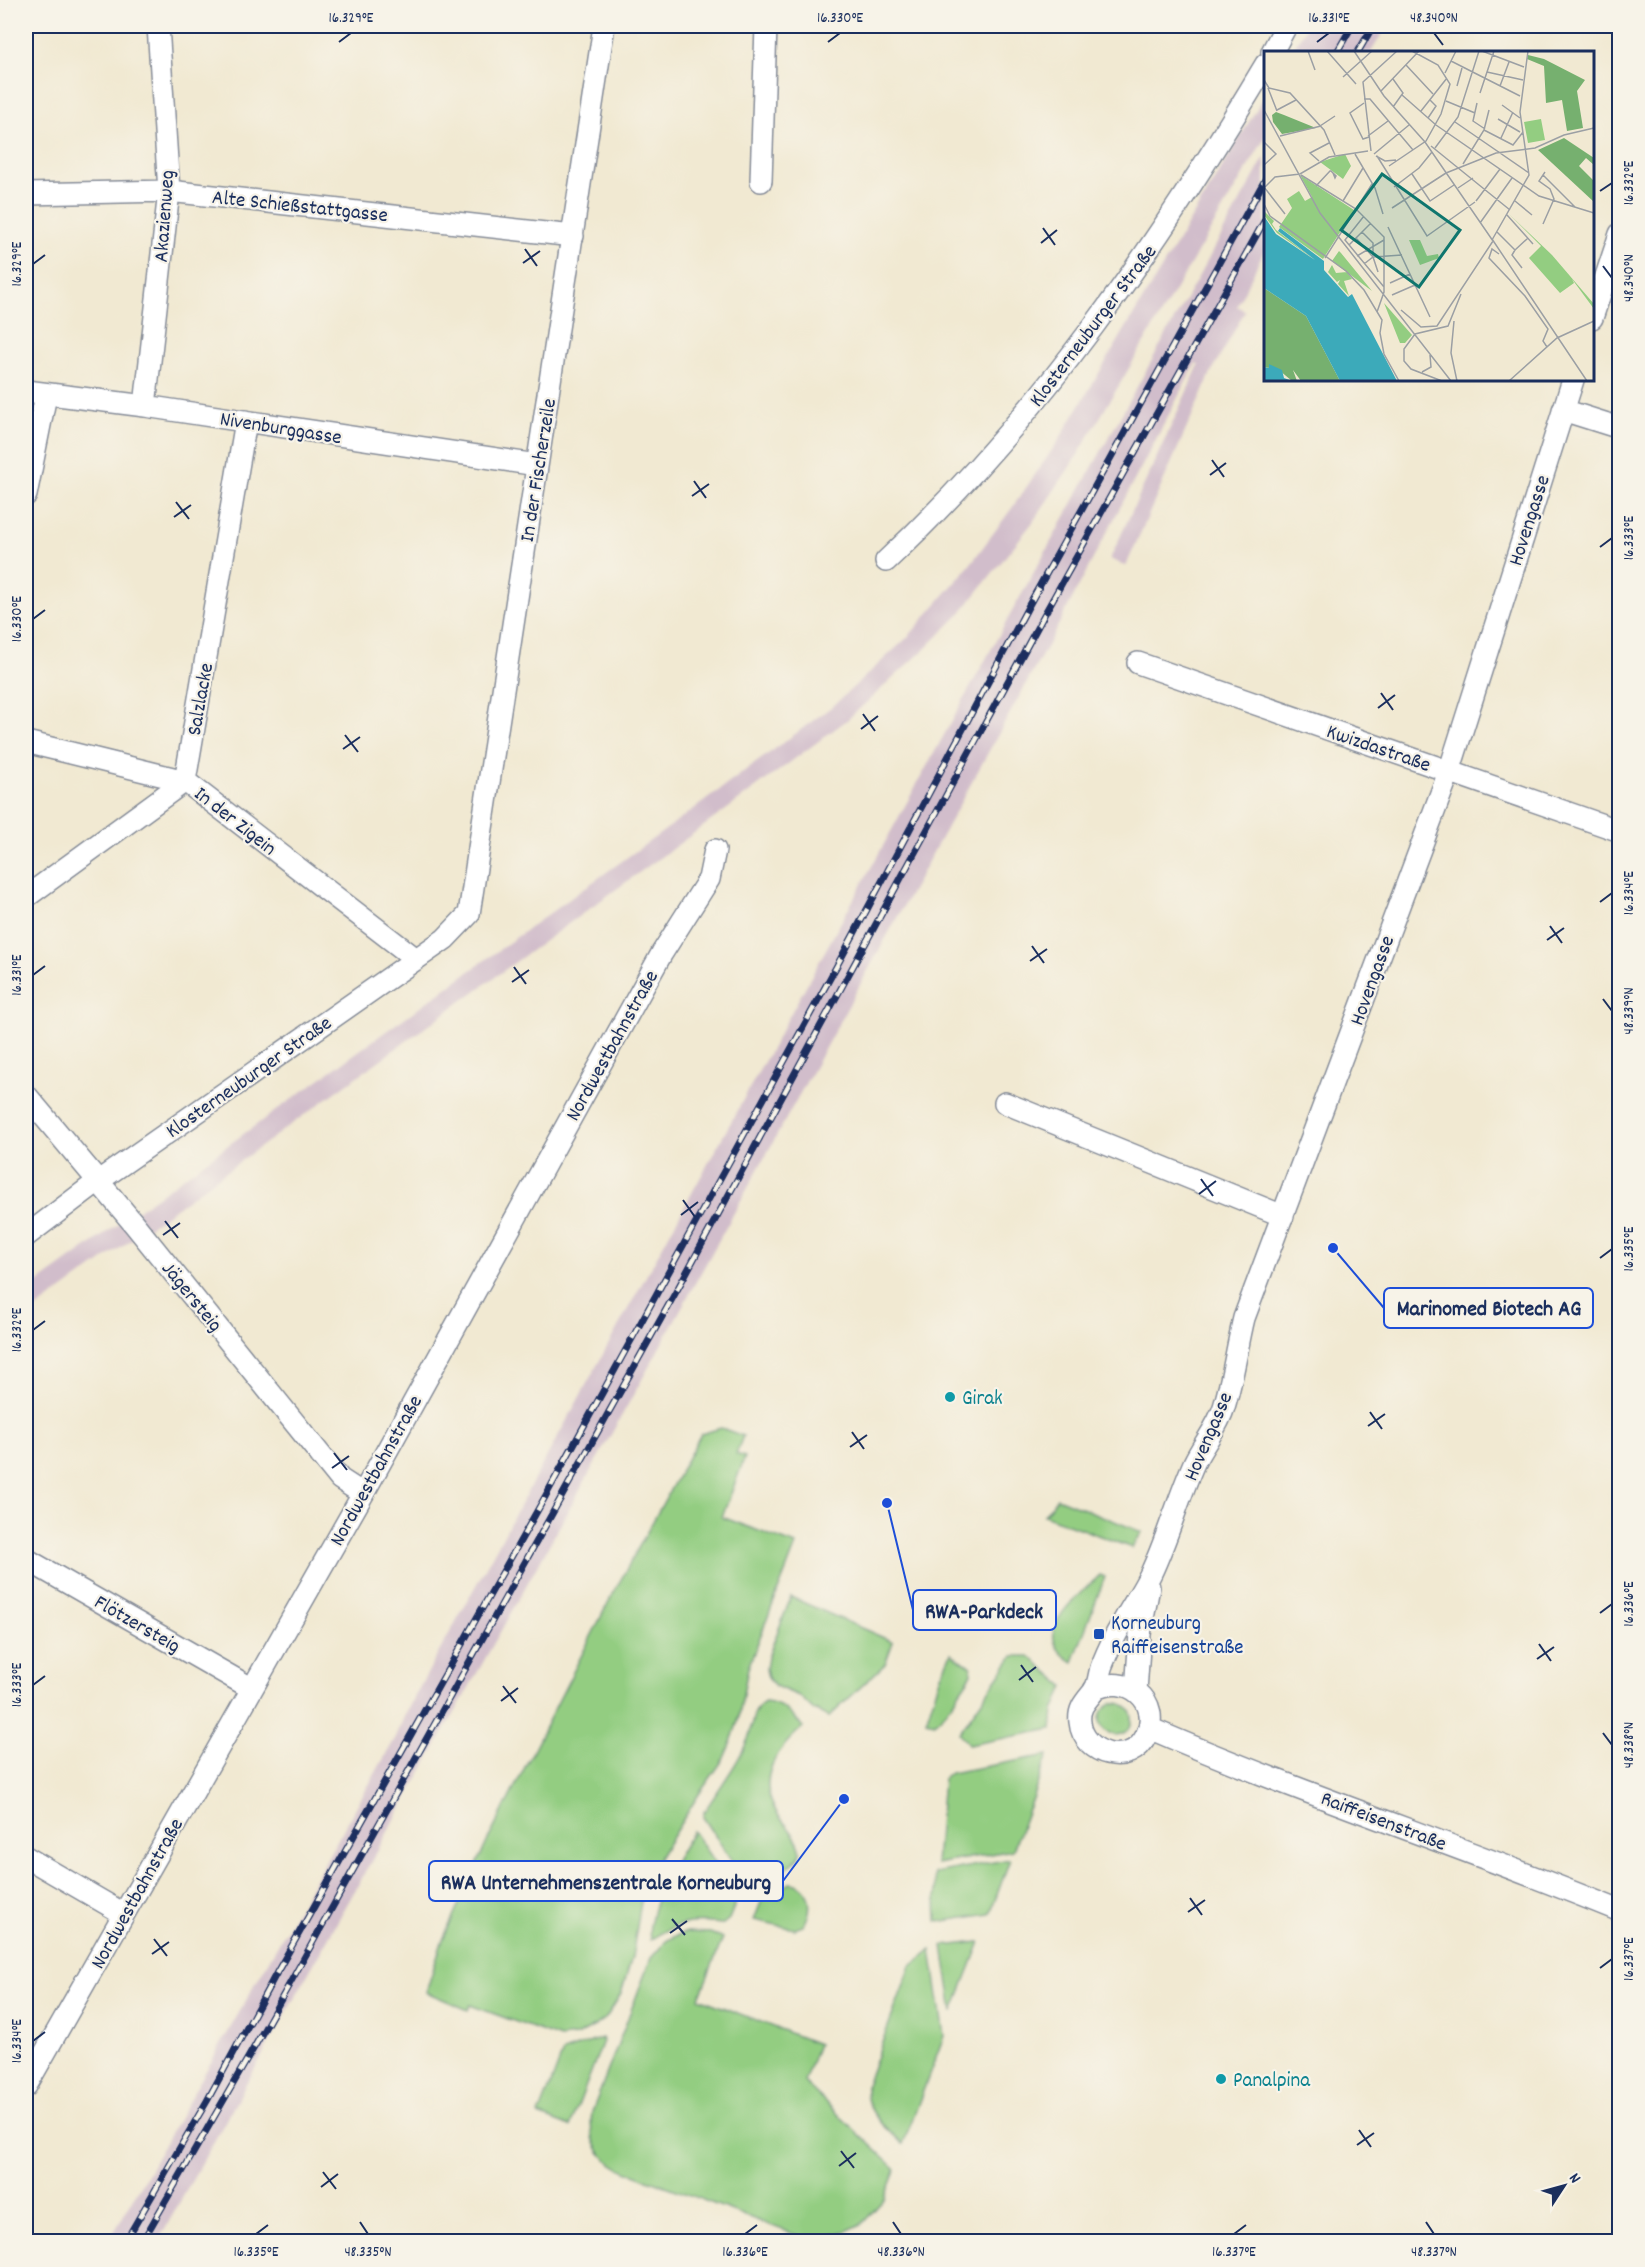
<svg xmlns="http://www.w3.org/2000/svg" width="1645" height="2267" font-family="Dekko,sans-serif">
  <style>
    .industrial { fill: #d1bdcb }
    .green { fill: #93cd81; stroke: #577e70; stroke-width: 1.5 }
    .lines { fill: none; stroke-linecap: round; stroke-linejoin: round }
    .minor-casing { stroke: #868c98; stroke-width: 24 }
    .minor { stroke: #fff; stroke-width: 21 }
    .rail-casing { stroke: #1b2f5e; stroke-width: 7 }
    .rail { stroke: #f7f3e8; stroke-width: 4.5; stroke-dasharray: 14; stroke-linecap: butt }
    .ticks { fill: none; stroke: #1b2f5e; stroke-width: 2 }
    .culture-dot { fill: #0f9aa8; stroke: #f7f3e8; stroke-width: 2 }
    .transit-dot { fill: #1a4fb4; stroke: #f7f3e8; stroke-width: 2 }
    .labels { text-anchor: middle; stroke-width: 4.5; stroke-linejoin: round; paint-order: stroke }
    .street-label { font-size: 21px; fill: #1b2f5e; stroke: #f7f3e8 }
    .culture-label { font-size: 21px; fill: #0d838f; stroke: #f7f3e8; text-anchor: start }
    .transit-label { font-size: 21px; fill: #164399; stroke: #f7f3e8; text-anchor: start }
    .inset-road { fill: none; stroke: #9b9fa4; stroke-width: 1.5 }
    .view { fill: #0f766e; fill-opacity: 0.15; stroke: #0f766e; stroke-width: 3 }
    .inset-edge { fill: none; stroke: #1b2f5e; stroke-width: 3 }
    .leader { fill: none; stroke: #1d4ed8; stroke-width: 2 }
    .callout-dot { fill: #1d4ed8; stroke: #f7f3e8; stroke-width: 2 }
    .callout { fill: #f7f3e8; stroke: #1d4ed8; stroke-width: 2 }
    .callout-label { font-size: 22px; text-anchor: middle; font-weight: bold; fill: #1b2f5e }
    .neatline { fill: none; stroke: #1b2f5e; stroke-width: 2 }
    .ticks-label { font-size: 15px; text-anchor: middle; fill: #1b2f5e }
  </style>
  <rect width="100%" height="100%" fill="#f7f3e8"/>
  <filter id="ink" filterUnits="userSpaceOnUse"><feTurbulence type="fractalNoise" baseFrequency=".0167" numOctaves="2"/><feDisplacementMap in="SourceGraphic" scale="12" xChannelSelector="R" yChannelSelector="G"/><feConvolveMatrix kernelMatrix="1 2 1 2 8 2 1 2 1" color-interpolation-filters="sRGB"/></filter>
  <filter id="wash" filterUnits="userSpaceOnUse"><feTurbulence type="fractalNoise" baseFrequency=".008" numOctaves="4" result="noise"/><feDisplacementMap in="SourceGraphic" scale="24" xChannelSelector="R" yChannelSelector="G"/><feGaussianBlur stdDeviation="1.35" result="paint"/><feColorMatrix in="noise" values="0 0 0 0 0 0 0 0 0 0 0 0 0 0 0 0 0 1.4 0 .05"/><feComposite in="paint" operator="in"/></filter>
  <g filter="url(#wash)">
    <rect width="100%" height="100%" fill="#f1e9d2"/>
    <path class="industrial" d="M1307,26h80l-16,26h-80z
      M1265,95v43l-186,315 -46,69 -73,92 -36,36 -77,70 -117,87 -704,509v-25l653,-471 155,-115 74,-68 61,-71 43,-58 47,-68z
      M1265,157v92l-28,57 8,5 -34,62 -85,193 -16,-7 89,-194 -3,-2 -144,274 -412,746 -482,858h-49l287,-504 9,-23 604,-1097z"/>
    <path class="green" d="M721,1428l22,8 -7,18 9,3 -23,60 74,28 -48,123 -10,53 -7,21 -8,18 -24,34 -39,62 -13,28 -6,18 -9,55 -11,37 -15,24 -11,8 -19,10 -16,2 -90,-33 -2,5 -42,-18 16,-50 45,-100 121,-239 93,-169z
      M1057,1498l85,34 -10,16 -88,-33z
      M1100,1575l5,2 -32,85c-47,-28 3,-64 27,-87z
      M791,1597l102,45 -8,22 -56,53 -15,-7 -15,-14 -24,-10 -7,-8 -2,-9 2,-12z
      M951,1653l20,14 1,7 -26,38 -12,11 -8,-2 15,-46z
      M1013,1656h16l35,30 -10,25 -2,18 -83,16 -10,-12z
      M765,1702c17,1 27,13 38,25 -28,24 -49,54 -24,89 8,11 20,22 22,36 -8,19 -38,24 -56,29l-42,-64 1,-5c15,-24 33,-46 44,-73 5,-13 3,-30 17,-37z
      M1100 1719a16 16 0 1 1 32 0a16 16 0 1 1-32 0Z
      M1048,1755l-35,95 -77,14 7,-85 7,-6z
      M693,1831l45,66 -9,22 -6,5c-32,-4 -46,-2 -73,16 -5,-28 27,-85 43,-109z
      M1010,1859l-20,55 -53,8 -2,-49z
      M790,1883c22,2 24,27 13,43l-8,3 -41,-9 9,-23z
      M687,1932l23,1 13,5 -24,60 119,46 -14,38 92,87 -12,30 -22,25 -16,7 -34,10 -186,-70c-27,-11 -38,-31 -34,-59l59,-154 15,-17 9,-5z
      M980,1942l-27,69 -10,-65z
      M931,1950l13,86 -41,108c-18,-18 -39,-32 -37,-59l45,-119z
      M602,2038l1,3 -33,86 -31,-12 24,-63z"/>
  </g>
  <g filter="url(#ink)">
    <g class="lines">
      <g class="minor-casing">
        <path id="minor" d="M1272,52l14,-26
          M761,181l5,-155
          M26,194l143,-3 404,45
          M1592,318l28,-84
          M26,391l119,15 392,59
          M145,406l24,-215 -11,-165
          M1563,410l57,18
          M26,495l20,-100
          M886,561c154,-144 272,-316 380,-497
          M1138,663l482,168
          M26,742l159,39 231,178
          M26,897l159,-116 61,-360
          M26,1095l109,130 205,254 23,15
          M1005,1103l278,113
          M26,1236l71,-54 348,-243 24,-25 135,-888
          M26,1559l225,129
          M1094,1690c32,-18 69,11 52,46 -15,32 -63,19 -66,-14 -2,-14 6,-21 14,-31 5,-7 5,-19 8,-26 6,-15 12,-28 20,-41 9,-17 21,-34 29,-51 17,-36 27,-74 43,-110 9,-19 24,-36 30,-56 9,-29 13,-60 20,-89l205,-546 124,-392
          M1136,1691l4,-57 9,-47
          M1149,1728c155,67 315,119 471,183
          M26,1857l98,57
          M26,2086l337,-592 299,-541 47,-74 6,-29"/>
      </g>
      <use href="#minor" class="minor"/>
      <g class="rail-casing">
        <path id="rail" d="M1337,52l15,-26
          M1358,52l15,-26
          M125,2242l82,-141 69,-127 269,-477 301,-548 183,-344 237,-427
          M142,2242l114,-198 421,-754 367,-675 222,-397"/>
      </g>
      <use href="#rail" class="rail"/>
    </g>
  </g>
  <path class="ticks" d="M1434,33l9,12M339,42l12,-9M828,42l12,-9M1317,42l12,-9M1600,191l12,-8M1043,228l12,17M1041,243l16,-13M525,249l12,17M523,263l17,-12M33,264l12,-9M1603,266l9,12M1212,460l12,17M1210,475l16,-12M694,481l12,17M692,496l17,-12M176,502l13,17M174,517l17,-12M1600,547l12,-9M33,619l12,-9M1381,693l12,17M1378,708l17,-13M863,714l12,17M861,729l17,-13M345,735l13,17M343,749l17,-12M1600,902l12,-9M1550,926l12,17M1547,940l17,-12M1032,946l12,17M1030,961l17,-12M514,967l12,17M33,975l12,-9M512,982l17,-12M1603,999l9,12M1201,1179l12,17M1199,1194l17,-13M683,1200l12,17M681,1215l17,-13M165,1221l13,17M163,1235l17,-12M1600,1258l12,-9M33,1330l12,-9M1370,1412l12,17M1368,1426l17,-12M852,1432l12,17M850,1447l17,-12M334,1453l13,17M332,1468l17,-12M1600,1613l12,-9M1539,1644l12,17M1537,1659l17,-12M1021,1665l12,17M1019,1680l17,-13M33,1685l12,-9M503,1686l13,17M501,1701l17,-13M1603,1733l9,12M1190,1898l12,17M1188,1912l17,-12M672,1919l13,16M670,1933l17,-12M154,1939l13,17M152,1954l17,-12M1600,1968l12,-9M33,2041l12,-9M1359,2130l12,17M1357,2145l17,-12M841,2151l13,17M839,2166l17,-13M323,2172l13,17M321,2187l17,-13M360,2222l8,12M893,2222l8,12M1426,2222l8,12M256,2234l12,-9M745,2234l12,-9M1234,2234l12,-9"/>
  <g class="culture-dot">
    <circle cx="950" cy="1397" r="6"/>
    <circle cx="1221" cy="2079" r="6"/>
  </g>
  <rect class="transit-dot" x="1093" y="1628" width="12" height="12" rx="3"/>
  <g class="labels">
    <g class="street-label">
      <text transform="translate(300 205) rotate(6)" y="7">Alte Schießstattgasse</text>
      <text transform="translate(163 216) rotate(-86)" y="7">Akazienweg</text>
      <text transform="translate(1092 325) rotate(-53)" y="7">Klosterneuburger Straße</text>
      <text transform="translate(281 427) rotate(9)" y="7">Nivenburggasse</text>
      <text transform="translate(537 470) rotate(-81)" y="7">In der Fischerzeile</text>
      <text transform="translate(1528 520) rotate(-72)" y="7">Hovengasse</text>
      <text transform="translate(199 699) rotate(-80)" y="7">Salzlacke</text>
      <text transform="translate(1379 747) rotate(19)" y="7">Kwizdastraße</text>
      <text transform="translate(236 820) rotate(38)" y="7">In der Zigein</text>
      <text transform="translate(1371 980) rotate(-70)" y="7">Hovengasse</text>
      <text transform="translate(611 1045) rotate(-61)" y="7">Nordwestbahnstraße</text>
      <text transform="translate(248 1076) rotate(-35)" y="7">Klosterneuburger Straße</text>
      <text transform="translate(193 1296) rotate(51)" y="7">Jägersteig</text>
      <text transform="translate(1207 1436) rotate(-67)" y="7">Hovengasse</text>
      <text transform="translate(375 1470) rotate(-61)" y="7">Nordwestbahnstraße</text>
      <text transform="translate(138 1623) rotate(30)" y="7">Flötzersteig</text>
      <text transform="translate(1384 1820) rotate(21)" y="7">Raiffeisenstraße</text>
      <text transform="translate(136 1893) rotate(-61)" y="7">Nordwestbahnstraße</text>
    </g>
    <g class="culture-label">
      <text x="962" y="1404">Girak</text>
      <text x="1233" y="2086">Panalpina</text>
    </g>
    <g class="transit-label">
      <text x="1111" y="1629">Korneuburg<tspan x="1111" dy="24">Raiffeisenstraße</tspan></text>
    </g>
  </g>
  <g transform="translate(1264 51)">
    <rect width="330" height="330" fill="#f1e9d2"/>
    <path d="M277,68l4,21 -17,3 -4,-21zM81,103l6,12 -8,13 -23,-17zM36,124l54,35 -31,49 -44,-32 13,-19 -5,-9 12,-8 6,10 7,-4zM1,161l9,9 -2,3 4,6 39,30 -38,-27 -13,-18zM245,163l43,41 42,49v5l-22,-30 2,4 -14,10 -31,-35 12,-12zM145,189h11l7,16 11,-2 1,4 -19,7zM75,200l2,2 31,38 -40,-30zM68,214l4,8 11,-1 5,7 -8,2 5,15 -11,-12 2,-4 -3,2 -9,-10zM120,252l28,32 -7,8h-5z" fill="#93cd81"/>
    <path d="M264,4l16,4 41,21 -8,11 6,37 -16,3 -5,-31 -16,3 -2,-37 -17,-7zM12,61l8,3 32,13 -34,6 -9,-12 -1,-7zM300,87l30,20v7l-8,-7 -7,8 15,15v21l-56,-52zM0,237l42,28 34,65h-39l-8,-11 4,11h-5l-13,-11 -15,-3z" fill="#76b06f"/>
    <path d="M0,165l12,18 39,26 -37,-29 2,-3 44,33v9l24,27 4,-3 45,87h-57l-34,-65 -42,-28zM5,313l13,6 2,8 8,3h-28v-14l5,1z" fill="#3caaba"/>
    <path class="inset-road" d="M44,0l7,19M63,0l29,33M90,0l30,45 41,46 68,99M218,0l42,16M187,10l69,35M142,14l27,29M223,21l36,8M181,22l11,-22M79,26l29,-26M129,28l10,14 -10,14M0,29l5,8 21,5 34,37 11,25M193,35l5,-18M236,35l9,-24M4,37l9,23M117,40l38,-40M216,42l14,-42M138,44l34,30 103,71 55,17M100,48h6l43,51M182,50l29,12M100,52l-14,10 13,26 6,-2M213,52l-4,18 12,8M238,54l18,13M0,59l56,103 131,168M13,59l19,-10M157,60l26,-33M164,67l8,-12 -6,-6M234,68l22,13M191,71l74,51M56,75l15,-10M220,79l29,15 10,-13M16,85l41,-10M104,85l20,-15M237,87l12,-26M0,91l12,12 -12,11M167,95l79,64M171,97l23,-31 21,-66M107,100l-8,-69 34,-31M91,103l20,34 8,26M110,103l35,-29M112,105l9,5 11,-1M113,105l50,80 48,-34M55,110l-9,-8 19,-10M199,113l21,-34 5,-20M125,115l37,-25 15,-27 9,-30 -12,-19 -26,-14M182,122l50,-20 39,-5 29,-13 30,-7M148,123l18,27 24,-16M37,124l55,34 28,28v55l-7,20M279,124l32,32M52,135l14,-15h1l5,5 -1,2 -2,-5M0,136l21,27M130,136l25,-19 13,-16M0,137l11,-11 25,-3 29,-17 39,-6M194,137l15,-10M79,150l20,-33M212,150l24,-32M251,150l17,14M0,153l6,12 76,55 18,19 18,30 -2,13 4,21 15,27M128,157l54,-35M243,164l26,29M100,165l-19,24 39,47M216,172l32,-45M279,173l11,-25 -4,-10 -11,-8 6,-9M124,176l42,90M98,181l11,11v13M233,181l18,18 13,-12M92,187l17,19 5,15M228,188l95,142M228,189l37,-65 -9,-63 8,-61M85,194l22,-22M251,199l-3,5 10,13M235,203l-7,-5 -3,9 36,38 23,33 -5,12 4,6M93,205l27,-16M61,207l47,-74M100,213l9,-7 29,-2M126,232l20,-9M128,244l23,-10M137,259l20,17 16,-1 56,-85M190,270l-3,32 6,28M158,321l9,-5 -1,-12M178,330l-31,-12 -7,-8v-12l11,-15 33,-8 13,-32M245,330l48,-43 37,-17"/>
    <path class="view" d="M118,123l78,56 -41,57 -78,-57z"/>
    <rect width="330" height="330" class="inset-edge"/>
  </g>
  <path class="leader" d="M1333 1248L1384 1308M887 1503L913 1610M844 1799L783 1881"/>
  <g class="callout-dot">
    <circle cx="1333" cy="1248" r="6"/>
    <circle cx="887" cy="1503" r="6"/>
    <circle cx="844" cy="1799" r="6"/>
  </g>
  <g class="callout">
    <rect x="1384" y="1288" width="209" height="40" rx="6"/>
    <rect x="913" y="1590" width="143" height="40" rx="6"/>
    <rect x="429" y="1861" width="354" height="40" rx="6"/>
  </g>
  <g class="callout-label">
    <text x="1489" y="1315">Marinomed Biotech AG</text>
    <text x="984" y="1618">RWA-Parkdeck</text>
    <text x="606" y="1889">RWA Unternehmenszentrale Korneuburg</text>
  </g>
  <rect width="1645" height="2267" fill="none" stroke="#f7f3e8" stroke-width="66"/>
  <g transform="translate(1564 2186) rotate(54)" stroke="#f7f3e8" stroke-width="4.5" paint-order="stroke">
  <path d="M0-4.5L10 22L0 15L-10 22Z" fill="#1b2f5e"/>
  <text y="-9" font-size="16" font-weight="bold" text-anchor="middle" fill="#1b2f5e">N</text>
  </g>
  <rect x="33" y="33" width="1579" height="2201" class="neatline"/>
  <g class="ticks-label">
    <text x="351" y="22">16.329°E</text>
    <text x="840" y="22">16.330°E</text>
    <text x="1329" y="22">16.331°E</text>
    <text x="1434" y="22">48.340°N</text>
    <text transform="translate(1628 183) rotate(-90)" y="5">16.332°E</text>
    <text transform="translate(16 264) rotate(-90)" y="5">16.329°E</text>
    <text transform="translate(1628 278) rotate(-90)" y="5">48.340°N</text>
    <text transform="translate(1628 538) rotate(-90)" y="5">16.333°E</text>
    <text transform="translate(16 619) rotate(-90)" y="5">16.330°E</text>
    <text transform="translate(1628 893) rotate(-90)" y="5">16.334°E</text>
    <text transform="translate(16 975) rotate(-90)" y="5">16.331°E</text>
    <text transform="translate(1628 1011) rotate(-90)" y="5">48.339°N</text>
    <text transform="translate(1628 1249) rotate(-90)" y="5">16.335°E</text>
    <text transform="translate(16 1330) rotate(-90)" y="5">16.332°E</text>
    <text transform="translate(1628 1604) rotate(-90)" y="5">16.336°E</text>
    <text transform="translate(16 1685) rotate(-90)" y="5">16.333°E</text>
    <text transform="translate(1628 1745) rotate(-90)" y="5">48.338°N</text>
    <text transform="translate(1628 1959) rotate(-90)" y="5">16.337°E</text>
    <text transform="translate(16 2041) rotate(-90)" y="5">16.334°E</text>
    <text x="256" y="2256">16.335°E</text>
    <text x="368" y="2256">48.335°N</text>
    <text x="745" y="2256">16.336°E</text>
    <text x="901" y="2256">48.336°N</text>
    <text x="1234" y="2256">16.337°E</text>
    <text x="1434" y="2256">48.337°N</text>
  </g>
</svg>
